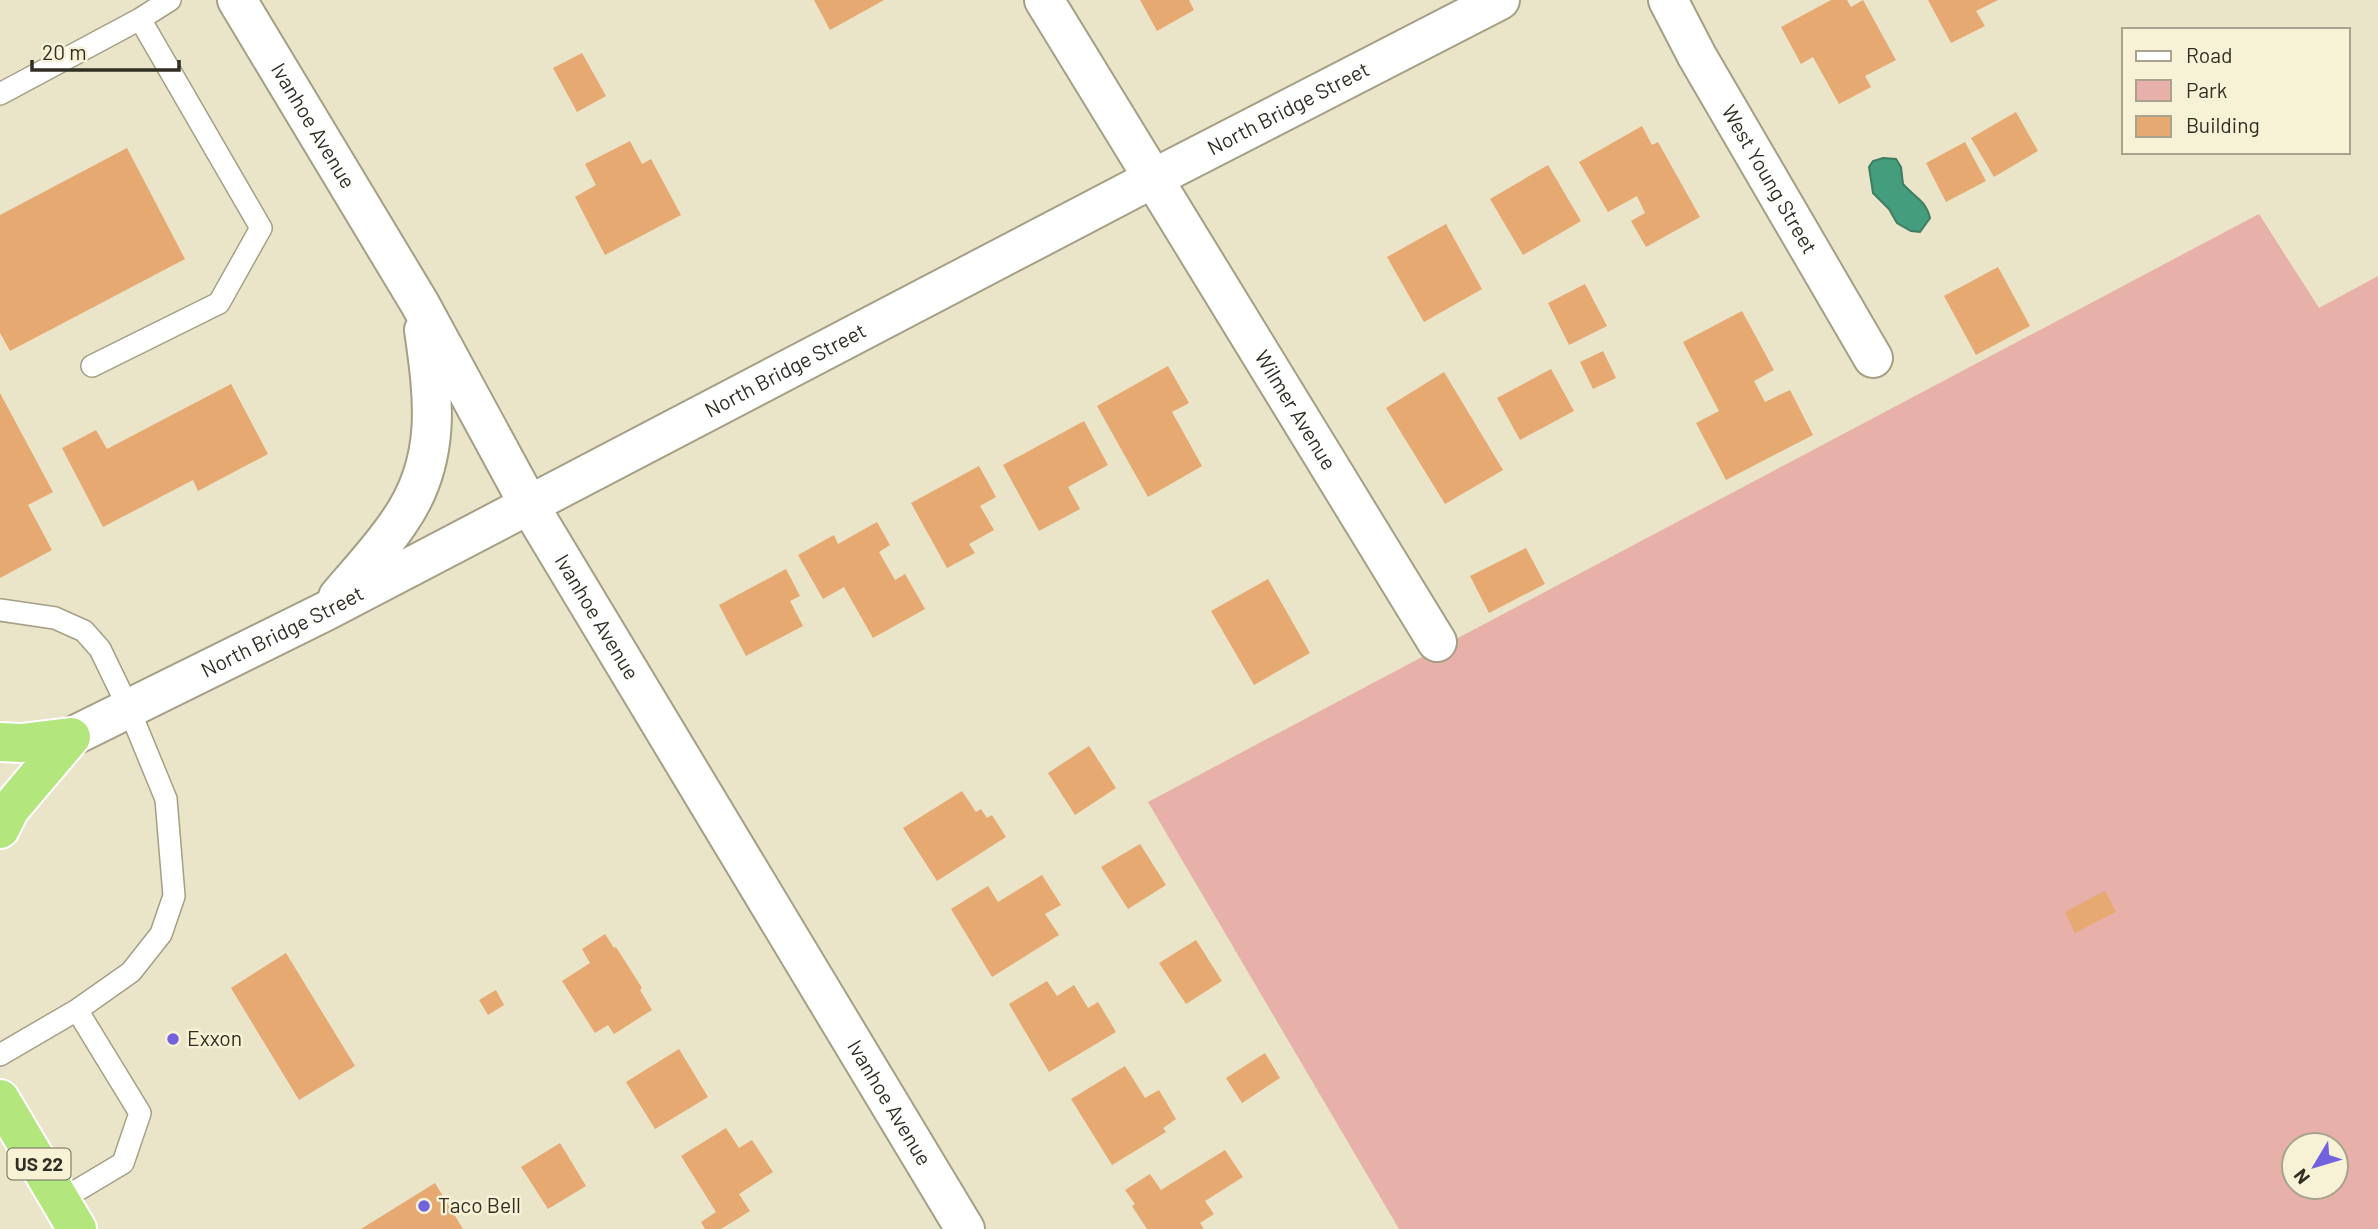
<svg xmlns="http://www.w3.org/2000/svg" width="2378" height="1229" font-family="Barlow,sans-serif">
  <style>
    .green { fill: #e7b0a8; fill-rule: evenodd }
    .water { fill: #449e7d; stroke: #3e7d62; stroke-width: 2 }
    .building { fill: #e6a972 }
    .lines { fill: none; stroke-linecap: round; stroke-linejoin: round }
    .service-casing { stroke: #a49f85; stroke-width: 24 }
    .minor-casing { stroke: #a49f85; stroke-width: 42 }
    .tertiary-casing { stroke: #a49f85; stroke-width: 42 }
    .trunk-casing { stroke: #fff; stroke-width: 42 }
    .service { stroke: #fff; stroke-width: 21 }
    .minor { stroke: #fff; stroke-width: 38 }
    .tertiary { stroke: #fff; stroke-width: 38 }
    .trunk { stroke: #b3e77e; stroke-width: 38 }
    .poi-dot { fill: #7163dd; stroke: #f7f1d6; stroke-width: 2.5 }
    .labels { text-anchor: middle; stroke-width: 5; stroke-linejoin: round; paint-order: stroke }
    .shield { fill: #f7f1d6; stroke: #6c6959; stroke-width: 2 }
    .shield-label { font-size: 19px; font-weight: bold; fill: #312f24 }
    .street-label { font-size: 21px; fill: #312f24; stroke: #f7f1d6 }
    .poi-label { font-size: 21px; fill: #312f24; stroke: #f7f1d6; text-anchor: start }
  </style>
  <rect width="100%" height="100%" fill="#eae4c9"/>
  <path class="green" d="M2259,214l60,94 59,-32v953h-979l-251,-427zM2294,1145h42v42h-42z"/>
  <path class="water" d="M1883,158l13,1 5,8 2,17c12,14 22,15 27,34l-10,14 -9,-1 -14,-8 -8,-14 -16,-16 -4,-26 4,-6z"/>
  <path class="building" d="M814,0h70l-54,30z
    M1140,0h49l5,10 -37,21z
    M1831,0h16l4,7 12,-7 33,60 -31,16 6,11 -32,17 -26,-47 -12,7 -20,-37z
    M1928,0h70l-22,11 9,15 -34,17z
    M582,53l24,43 -29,16 -24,-44z
    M2016,112l22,39 -44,26 -23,-39z
    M1642,126l10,19 6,-3 42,75 -54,30 -15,-26 14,-8 -8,-17 -29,16 -29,-50z
    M630,141l12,23 9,-5 30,56 -76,40 -30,-58 21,-12 -11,-21z
    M1965,142l21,39 -40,21 -20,-39z
    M127,148l58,111 -175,92 -10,-18v-118z
    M1548,165l33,56 -58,34 -33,-56z
    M1446,224l36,65 -58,33 -37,-65z
    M1998,267l32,59 -54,29 -32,-59z
    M1585,284l22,42 -38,19 -21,-42z
    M1742,311l32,59 -20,11 11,21 25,-12 23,45 -87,45 -30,-57 23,-12 -36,-69z
    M1603,351l13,27 -23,11 -13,-27z
    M1168,366l21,37 -17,9 30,54 -54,31 -51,-91z
    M1551,369l23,42 -54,29 -23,-42z
    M1444,372l59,98 -58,34 -59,-96z
    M231,384l37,70 -70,37 -5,-11 -90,47 -41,-79 34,-18 11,19z
    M0,393l53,99 -25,13 24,45 -52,28z
    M1084,421l24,44 -40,22 12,22 -41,22 -36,-66z
    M979,466l17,31 -16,9 14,24 -25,14 6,9 -28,15 -36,-65z
    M877,522l13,23 -11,7 16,28 10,-6 20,35 -52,29 -29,-51 -21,12 -25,-44 36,-20 4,9z
    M1526,548l19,36 -56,29 -19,-37z
    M786,569l14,27 -10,5 13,25 -57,30 -27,-51z
    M1268,579l42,74 -56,32 -43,-74z
    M1089,746l27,42 -41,27 -27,-42z
    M962,791l14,21 5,-3 6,9 5,-3 14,22 -69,44 -34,-53z
    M1140,844l26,41 -38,24 -27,-42z
    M1042,875l19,30 -16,9 14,21 -67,42 -41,-68 37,-23 10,16z
    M2105,891l11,21 -41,21 -10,-21z
    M605,934l9,14 2,-1 26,41 -2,2 12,20 -38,24 -6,-9 -13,8 -33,-52 28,-18 -8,-14z
    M1196,940l26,41 -36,23 -27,-41z
    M286,953l69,113 -56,34 -68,-112z
    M1047,981l10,15 17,-11 14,23 10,-6 18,30 -67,40 -40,-68z
    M496,990l8,15 -16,10 -9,-15z
    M679,1049l29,48 -53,32 -29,-47z
    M1265,1053l15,25 -38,25 -16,-25z
    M1125,1066l20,32 14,-8 17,29 -13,9 3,4 -54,33 -41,-66z
    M726,1128l13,20 13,-8 21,32 -34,22 11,17 -29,18h-16l-4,-7 15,-10 -35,-56z
    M560,1143l26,43 -38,23 -27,-42z
    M1225,1150l18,27 -38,24 9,13 -14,9 4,6h-57l-15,-23 3,-2 -10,-14 25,-16 11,16z
    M435,1183l28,46h-102z"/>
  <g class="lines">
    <g class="service-casing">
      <path id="service" d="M140,19l30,-19
        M0,94l140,-75 121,209 -42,75 -127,63
        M0,610l55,8 29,13 16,18 29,60 37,90 8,97 -13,38 -30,38 -54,38 -77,45
        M61,1200l62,-37 17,-50 -63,-103"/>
    </g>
    <g class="minor-casing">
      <g id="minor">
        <path id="s1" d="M1044,0l393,642"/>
        <path id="s2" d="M1668,0l29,56 176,302"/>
        <path id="s3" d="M529,505l436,724"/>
      </g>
    </g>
    <g class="tertiary-casing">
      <g id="tertiary">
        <path id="s4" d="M237,0l183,304 109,201"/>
        <path d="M338,597c20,-24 43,-48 61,-75 43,-61 35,-123 25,-192"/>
        <path id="s5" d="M71,737l255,-126 828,-433 346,-178"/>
      </g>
    </g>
    <g class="trunk-casing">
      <path id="trunk" d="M0,742l21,1 50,-6
        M0,829l10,-20 61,-72
        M0,1099l77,130"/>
    </g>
    <use href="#service" class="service"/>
    <use href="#minor" class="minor"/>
    <use href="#tertiary" class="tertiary"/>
    <use href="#trunk" class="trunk"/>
  </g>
  <g class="poi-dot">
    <circle cx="173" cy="1039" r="7"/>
    <circle cx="424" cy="1206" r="7"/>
  </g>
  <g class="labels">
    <rect class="shield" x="7.5" y="1148.5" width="63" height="31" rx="5"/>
    <g class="shield-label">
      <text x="39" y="1171">US 22</text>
    </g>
    <g class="street-label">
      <text dy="7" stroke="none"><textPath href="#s5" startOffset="1370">North Bridge Street</textPath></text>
      <text dy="7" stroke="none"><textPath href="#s4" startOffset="147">Ivanhoe Avenue</textPath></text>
      <text dy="7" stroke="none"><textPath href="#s2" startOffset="206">West Young Street</textPath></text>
      <text dy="7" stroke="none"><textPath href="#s5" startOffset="803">North Bridge Street</textPath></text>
      <text dy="7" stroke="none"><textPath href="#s1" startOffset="481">Wilmer Avenue</textPath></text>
      <text dy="7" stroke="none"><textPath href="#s3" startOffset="131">Ivanhoe Avenue</textPath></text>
      <text dy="7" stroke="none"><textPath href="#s5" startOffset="236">North Bridge Street</textPath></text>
      <text dy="7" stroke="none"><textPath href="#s3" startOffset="698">Ivanhoe Avenue</textPath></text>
    </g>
    <g class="poi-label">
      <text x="187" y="1046">Exxon</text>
      <text x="438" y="1213">Taco Bell</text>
    </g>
  </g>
  <rect x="2122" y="28" width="228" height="126" fill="#f7f1d6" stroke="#a8a38f" stroke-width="2"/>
  <rect x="2136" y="51" width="35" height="10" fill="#ffffff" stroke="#a8a38f" stroke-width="2"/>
  <text x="2186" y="63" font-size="21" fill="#312f24">Road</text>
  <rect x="2136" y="80" width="35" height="21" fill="#e7b0a8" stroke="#a8a38f" stroke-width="2"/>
  <text x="2186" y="98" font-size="21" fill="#312f24">Park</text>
  <rect x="2136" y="116" width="35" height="21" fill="#e6a972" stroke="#a8a38f" stroke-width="2"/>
  <text x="2186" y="133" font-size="21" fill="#312f24">Building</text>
  <g transform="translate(2315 1166) rotate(232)"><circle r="33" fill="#f7f1d6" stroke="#a8a38f" stroke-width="2"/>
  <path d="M0-5L12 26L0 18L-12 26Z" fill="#7163dd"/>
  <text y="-10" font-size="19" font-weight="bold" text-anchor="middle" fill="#312f24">N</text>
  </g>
  <path d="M32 60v10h147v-10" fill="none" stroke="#312f24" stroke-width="3.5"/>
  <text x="42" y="60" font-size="21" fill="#312f24" stroke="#f7f1d6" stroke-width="5" paint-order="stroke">20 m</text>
</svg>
